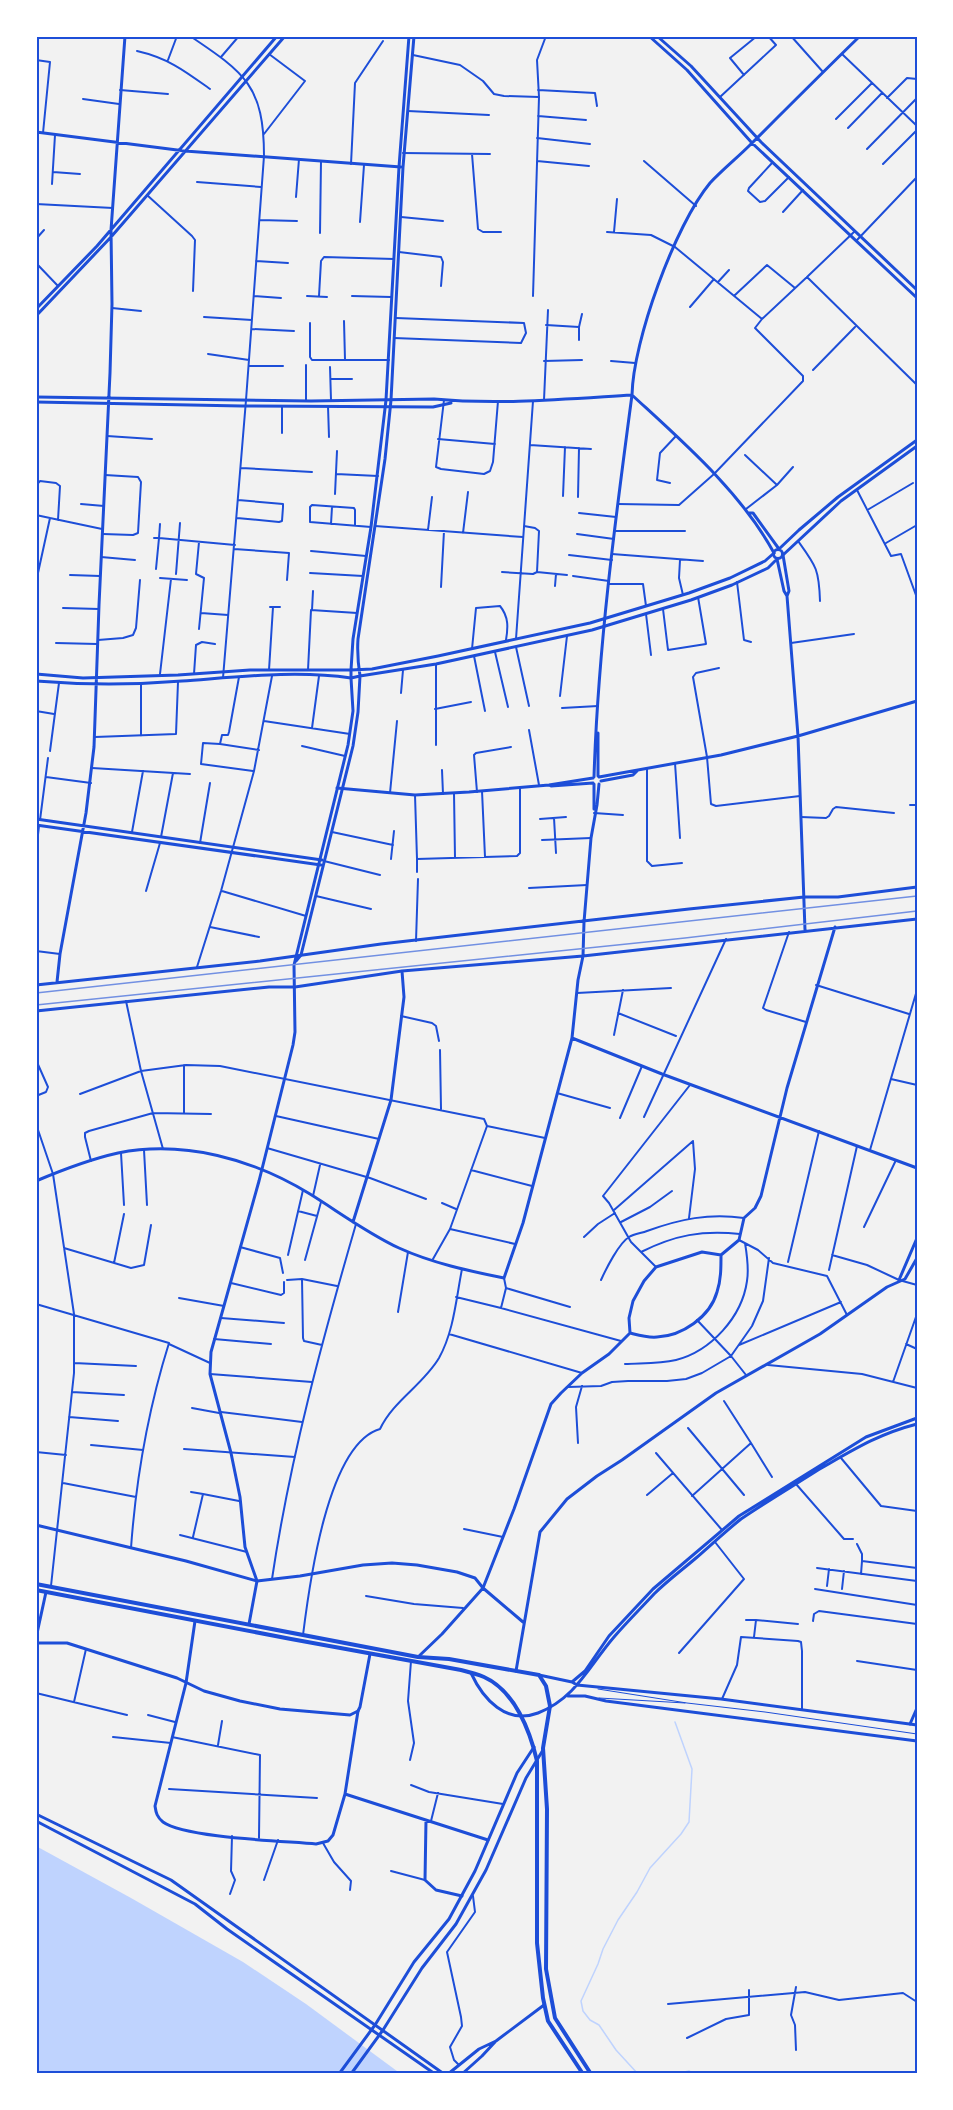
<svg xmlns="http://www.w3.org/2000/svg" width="953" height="2110" font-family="'Public Sans',sans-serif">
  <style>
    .water { fill: #bfd3fe }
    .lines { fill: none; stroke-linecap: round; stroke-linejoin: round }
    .stream { stroke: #bfd3fe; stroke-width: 1.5 }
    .service { stroke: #1d4ed8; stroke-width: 1 }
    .minor { stroke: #1d4ed8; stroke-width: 2 }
    .tertiary { stroke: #1d4ed8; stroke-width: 3 }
    .secondary { stroke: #1d4ed8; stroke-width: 3 }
    .primary { stroke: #1d4ed8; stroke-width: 4 }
    .rail { stroke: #7290e2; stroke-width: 1.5 }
    .neatline { fill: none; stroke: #1d4ed8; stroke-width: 2 }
  </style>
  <rect width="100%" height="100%" fill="#f2f2f2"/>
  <path class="water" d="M36,1846l95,52 112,64 63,42 95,70h-365z"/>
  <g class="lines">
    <path class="stream" d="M638,2074l-22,-24 -17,-25 -9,-5 -7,-9 -2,-10 17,-37 5,-15 15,-29 19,-28 13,-24 31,-34 8,-12 3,-53 -17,-47
      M675,2074l14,-3 5,3"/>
    <path class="service" d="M598,1689l89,14 78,9 152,22
      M599,1698l86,5"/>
    <path class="minor" d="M190,36c55,37 74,50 74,120l-18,244 -23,278
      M791,36l32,36
      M137,51c31,7 48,20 73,38
      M842,54l75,72
      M413,55l47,10 23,16 11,13 10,2 35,1 -6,199
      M221,57l18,-21
      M36,60l14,2 -7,71
      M168,60l9,-24
      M744,75l-14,-17 27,-22
      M120,90l48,4
      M538,90l57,3 2,13
      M539,97l-2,-37 9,-24
      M720,97l56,-52 -8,-9
      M887,98l20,-20 10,1
      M83,99l36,5
      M408,111l81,4
      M538,116l48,4
      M836,119l36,-36
      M848,128l34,-35
      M264,134l41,-53 -36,-27
      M537,138l53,6
      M867,149l50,-51
      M403,153l87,1
      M472,154l6,75 5,3h18
      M537,161l52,5
      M644,161l52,45
      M772,163l-23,25 -1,3 12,11 5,-1 24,-24
      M351,164l4,-81 28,-42
      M883,164l34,-34
      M53,172l27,2
      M197,182l64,5
      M52,184l3,-49
      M147,195l45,41 3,4 -2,51
      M296,197l3,-38
      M36,204l77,4
      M783,212l20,-22
      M401,217l42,4
      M260,220l37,1
      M360,222l4,-57
      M855,231l-48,46 110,108
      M607,232l44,3 24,12 87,72 45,-42
      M614,232l3,-33
      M320,233l1,-72
      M36,239l8,-9
      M857,240l60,-63
      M399,252l42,5 2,5 -2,24
      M256,261l32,2
      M36,263l22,23
      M718,282l11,-12
      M735,295l32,-30 28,23
      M254,296l27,2
      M307,296l20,1
      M319,296l2,-35 3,-4 70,2
      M352,296l39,1
      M690,307l24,-28
      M112,308l29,3
      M204,317l48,3
      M344,321l1,39
      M310,323v34l2,3h77
      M546,325l33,2 3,-13
      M579,327v13
      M252,329l42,2
      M394,338l127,5 5,-10 -2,-10 -128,-5
      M208,354l41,6
      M544,361l38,-1
      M611,361l24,2
      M306,365v35
      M249,366h34
      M330,367l1,33
      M813,370l42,-43
      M331,379h21
      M444,400l-8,67 5,2 43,5 6,-3 3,-9 5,-61
      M544,400l4,-90
      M328,406l1,31
      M282,433v-27
      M107,436l45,3
      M438,439l57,5
      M530,445l61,4
      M745,455l32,30
      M241,468l71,4
      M336,474l42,2
      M670,483l-13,-3 3,-27 16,-17
      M36,486l4,-5 16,2 4,3 -2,34
      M857,490l34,66 10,-2 16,44
      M335,494l2,-43
      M563,496l2,-49
      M578,497l1,-49
      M81,504l23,2
      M618,504l61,1 35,-31 89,-93v-5l-48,-48 7,-9
      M746,509l31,-24 16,-18
      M869,509l44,-26
      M579,513l37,4
      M36,515l14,3
      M237,518l42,4 3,-1 1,-14v-3l-45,-4
      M331,524l1,-17
      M355,525v-15l-1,-2 -42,-3 -2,2v15l61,5
      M375,526l148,11
      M428,530l4,-33
      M615,531h70
      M463,533l5,-41
      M103,534l30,1 5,-2 3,-51 -3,-5 -33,-2
      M577,534l37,5
      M154,538h5l1,-14
      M798,541c18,25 21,28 22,60
      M199,542l-3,32 8,4 -5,51
      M886,543l31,-18
      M234,549l55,4 -2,27
      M311,551l55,5
      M612,554l91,7
      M569,555l43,5
      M101,557l34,3
      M680,560l-1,18 4,17
      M156,569l3,-31 76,7
      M502,572l31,2 4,-2 2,-41 -4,-3 -11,-2
      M537,572l30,3
      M310,573l53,3
      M176,574l4,-51
      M70,575l30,1
      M573,576l36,5
      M160,578l27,2
      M36,582l14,-64 52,11
      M737,582l7,58 7,2
      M609,584h34l3,22
      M555,586l1,-12
      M441,587l3,-56
      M270,607h10
      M63,608l36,1
      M663,609l5,41 38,-6 -8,-47
      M312,610l1,-19
      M201,613l27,2
      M646,614l5,41
      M516,639l17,-238
      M98,640l25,-2 10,-3 3,-7 4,-48
      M56,643l41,1
      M791,643l63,-9
      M516,647l13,59
      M472,649l4,-41 24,-2c9,11 8,22 6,34
      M495,652l13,55
      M474,656l11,55
      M436,664v81
      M719,668l-23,5 -3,4 14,80 4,47 5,2 84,-10
      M269,670l4,-63
      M308,670l3,-60 46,3
      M160,674l11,-95
      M194,674l2,-29 6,-3 13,2
      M239,677l-10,55 -1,3h-6l-2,9 39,6
      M141,683v53
      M401,693l2,-23
      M560,696l7,-60
      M562,708l36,-2
      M435,709l36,-7
      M36,711l18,3
      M264,721l86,13
      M312,728l7,-52
      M529,730l10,55
      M95,737l81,-3 2,-52
      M220,744l-17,-1 -2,21 52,7
      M302,746l43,10
      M50,751l9,-68
      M675,763l5,75
      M92,768l98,6
      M647,769v92l5,5 30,-3
      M442,770l1,24
      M46,777l45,6
      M482,791l3,66
      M477,792l-3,-37 2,-2 35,-6
      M390,793l7,-72
      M454,793l1,65
      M415,795l2,64 100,-3 3,-3v-65
      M910,805h7
      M594,813l29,2
      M801,817l25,1 3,-2 4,-7 3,-2 58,6
      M554,818l2,35
      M540,819l26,-2
      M40,820l8,-62
      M132,832l11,-61
      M332,832l61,13
      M161,837l12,-64
      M542,840l49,-2
      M200,843l10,-60
      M36,852l3,-26
      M391,859l3,-28
      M324,861l56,14
      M417,872v-13
      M529,888l58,-3
      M146,891l14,-48
      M222,891l84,25
      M316,896l55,13
      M210,927l49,10
      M789,932l-26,76 3,2 40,12
      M416,941l2,-62
      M36,951l24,3
      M197,967l24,-76 33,-120 18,-95
      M816,985l93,29
      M577,993l94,-5
      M126,1001l15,70 22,78
      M618,1013l58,23
      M401,1016l31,7 4,3 3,15
      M614,1035l9,-45
      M440,1050l1,59
      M36,1060l12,27 -2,5 -10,4
      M891,1079l26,6
      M557,1093l53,15
      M80,1094l61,-23 45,-6 34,1 264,53 3,7
      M184,1113v-48
      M276,1116l103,23
      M644,1117l82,-178
      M620,1118l22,-52
      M36,1124l17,50 21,140v59l-23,213
      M267,1148l103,30 56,21
      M144,1150l3,55
      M870,1150l47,-160
      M121,1153l3,52
      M91,1161l-6,-24v-4l4,-2 64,-18 58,1
      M471,1170l61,16
      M313,1196l7,-31
      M442,1203l14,6
      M614,1210l79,-69 2,28 -6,49
      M298,1211l19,5
      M621,1222l29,-15 22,-16
      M864,1227l32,-67
      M450,1229l65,15
      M584,1237l14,-13 17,-11
      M739,1240l19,10 15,13 54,13 20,39
      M240,1247l40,11 3,15
      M64,1248l67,20 13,-3 7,-40
      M641,1252c34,-17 61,-22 99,-18
      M288,1255l15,-65
      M832,1255l35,10 32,15 18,5
      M433,1259l17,-30 37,-103 58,12
      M305,1260l16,-58
      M788,1262l31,-131
      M114,1263l10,-49
      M656,1267l-25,-25 -22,-39 -6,-7 87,-111
      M829,1270l28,-124
      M302,1279l1,59 1,3 18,4
      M287,1280l15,-1 35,7
      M601,1280c5,-11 18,-37 28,-43 5,-3 13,-4 18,-6 33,-12 62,-18 97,-13
      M231,1283l50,12 3,-2v-11
      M506,1288l64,19
      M456,1297l45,11 120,33
      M179,1298l45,8
      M36,1304l133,39c-21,67 -33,136 -38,205
      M501,1308l5,-20 -2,-10
      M398,1312l10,-60
      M221,1318l63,5
      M697,1320l34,36 15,19
      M449,1334l133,39
      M214,1339l57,5
      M169,1344l41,19
      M906,1344l11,5
      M739,1345l102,-43
      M74,1363l62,3
      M625,1364c17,-1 34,0 51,-4 35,-9 66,-43 71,-79 2,-12 0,-26 -2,-38
      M768,1365l94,9 55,14
      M210,1374l102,8
      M893,1382l24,-68
      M568,1387l33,-1 11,-4 16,-1h39l19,-2 16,-6 29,-17 21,-30 11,-25 6,-43
      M72,1392l52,3
      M192,1408l27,5
      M221,1412l81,10
      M69,1417l49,4
      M688,1428l56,67
      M578,1443l-2,-36 6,-21
      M751,1443l21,34
      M91,1445l52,5
      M184,1449l111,8
      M36,1452l30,3
      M656,1453l66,77
      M841,1458l40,48 36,5
      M63,1483l73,14
      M796,1484l48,55h9
      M191,1492l12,2
      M647,1495l26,-22
      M692,1496l59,-53 -27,-42
      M464,1529l39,8
      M180,1535l67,17
      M193,1537l10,-43 36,7
      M857,1544l5,10v7
      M817,1568l100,13
      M861,1574l1,-13 55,7
      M272,1579c18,-121 50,-238 84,-355
      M827,1586l2,-17
      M815,1589l102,16
      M842,1589l2,-18
      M366,1596l48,8 49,4
      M746,1620h10
      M813,1621l1,-7 5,-3 98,13
      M303,1635c6,-48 24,-191 77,-206 13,-28 43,-44 59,-71 15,-27 17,-59 23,-89
      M754,1637l2,-17 42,4
      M679,1653l65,-74 -29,-37
      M857,1661l60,9
      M36,1693l91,22
      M722,1699l15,-34 4,-28 57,4 3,1 1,9v59
      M74,1702l12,-53
      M148,1715l27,7
      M113,1737l58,6
      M172,1737l88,18 -1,83
      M218,1745l4,-24
      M410,1760l4,-17 -6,-42 3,-40
      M411,1785l18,7 74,12
      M169,1789l148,9
      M431,1821l7,-28
      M323,1843l11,19 17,19 -1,9
      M391,1871l34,9
      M264,1880l14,-40
      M230,1894l5,-14 -4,-9 1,-35
      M796,1987l-5,28 4,10 1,25
      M668,2004l137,-12 34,8 64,-7 14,9
      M687,2038l39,-19 23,-4v-25
      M459,2065l-5,-5 -4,-13 12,-21 -1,-9 -14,-65 28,-40 -2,-16"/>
    <path class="tertiary" d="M649,36l38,34 65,73 165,155
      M657,36l34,30 70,76 156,148
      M36,132l149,19 216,16
      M36,309l61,-63 180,-210
      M36,316l75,-79 174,-201
      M36,397l275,4 123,-2c65,6 132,0 198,-4 51,47 109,97 142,158
      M36,402l206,4 191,1 18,-4
      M748,513h5l26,36
      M783,555l6,36 -2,5 11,140 7,194
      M777,559l7,32 3,5
      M36,674l47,4 95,-3 72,-5h101
      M36,681c49,4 97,4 146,0 56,-4 114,-11 169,-3
      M598,733v43
      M594,777c4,-128 21,-255 38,-382 1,-54 43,-170 78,-212 12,-13 27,-25 40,-38 36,-36 73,-73 110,-109
      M599,777l122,-22 77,-19 119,-35
      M601,781l32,-6 4,-4
      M594,784v25
      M549,785l2,1 42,-3
      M337,788l78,7 54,-3 80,-7 44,-7
      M36,819l286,41
      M36,825l285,40
      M57,982l3,-28 26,-141 8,-66 5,-142 11,-232 2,-69 -1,-74 14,-194
      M36,985l224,-24 121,-17 308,-35 115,-12h34l79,-10
      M36,1011l233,-24h26l107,-16 181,-15 334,-37
      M572,1038l90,36 255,94
      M36,1181c26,-11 55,-22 82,-28 66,-13 135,6 192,41 29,18 57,39 89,54 33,15 70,23 105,30l19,-55 49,-185 6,-58 5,-24 1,-34 7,-84 6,-33 2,-21
      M353,1222l38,-122 13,-103 -2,-26
      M899,1280l18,-42
      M630,1333c8,2 18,5 27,4 25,-1 53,-20 60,-45 4,-12 4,-24 4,-37
      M36,1525l150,36 71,20 43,-5 63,-11 29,-2 25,2 40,7 18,6 8,10 40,34
      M195,1621l-9,62 -31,123c1,7 2,11 8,16 22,16 122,19 153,22l12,-3 5,-6 12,-41 13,-83
      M418,1657l24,-23 41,-46 31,-79 37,-105 10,-11 21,-20 27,-19 21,-21 -1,-15 4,-17 11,-20 12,-14 46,-15 19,3 18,-15 5,-22 11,-10 6,-12 26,-108 48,-161
      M516,1671l24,-139 27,-33 30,-23 25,-16 94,-67 104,-59 67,-47 18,-8 12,-21
      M910,1724l7,-16
      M345,1794l143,46
      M36,1814l135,66 273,194
      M426,1820l-1,60 11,10 26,6
      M36,1821l159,83 32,25 208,145
      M448,2074l31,-25 17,-8 48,-36
      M462,2074l20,-18 13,-14"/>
    <path class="secondary" d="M414,36l-11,131 -12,233 -6,59 -27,180c-1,14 0,24 2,37l-9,2v-8l21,-1 66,-13 152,-33 99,-30 41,-15 35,-17 9,-8
      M779,549l20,-19 39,-33 79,-57
      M773.5 554a4.5 4.5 0 1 1 9 0a4.5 4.5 0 1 1-9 0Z
      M783,555l58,-54 76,-55
      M351,670l2,-31 18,-112 15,-127 13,-233 10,-131
      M296,961l5,-6 52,-209 5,-34 2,-36 76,-12 156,-34 99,-30 41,-15 36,-17 9,-9
      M249,1624l8,-43 -12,-34 -5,-50 -9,-44 -21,-79 1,-22 48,-171 34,-136 2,-13 -1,-67 54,-220 5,-34 -2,-33
      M36,1638l10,-46
      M36,1643h31l110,35 27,13 36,10 40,8 70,6 8,-4 2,-4 10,-53
      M471,1673c12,26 35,52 67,40 38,-15 51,-47 76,-76 13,-15 27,-29 40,-43 13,-13 28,-24 42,-36 15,-13 30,-27 45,-39 25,-17 52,-33 77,-49 35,-20 60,-36 99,-46
      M539,1675l33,7 5,3 144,14 196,26
      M572,1682l13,-11 24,-35 44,-47 86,-73 127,-79 51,-19
      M568,1696h17l21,5 311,40
      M339,2074l36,-49 39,-63 35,-43 26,-48 42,-98 17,-26
      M351,2074l32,-44 39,-62 34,-44 30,-54 40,-92 17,-28"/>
    <path class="primary" d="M36,1584l335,64 47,9 31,2 90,16 7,11 4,20 -7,42 4,61 -1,160 9,49 36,56
      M36,1590l255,49 170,31c8,2 16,4 23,7 31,14 46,54 53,84v182l6,55 5,23 35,53"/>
    <path class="rail" d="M36,993l881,-97
      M36,1005l649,-67 232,-27"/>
  </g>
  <rect width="953" height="2110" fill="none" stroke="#ffffff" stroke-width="75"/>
  <rect x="38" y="38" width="878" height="2034" class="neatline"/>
</svg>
